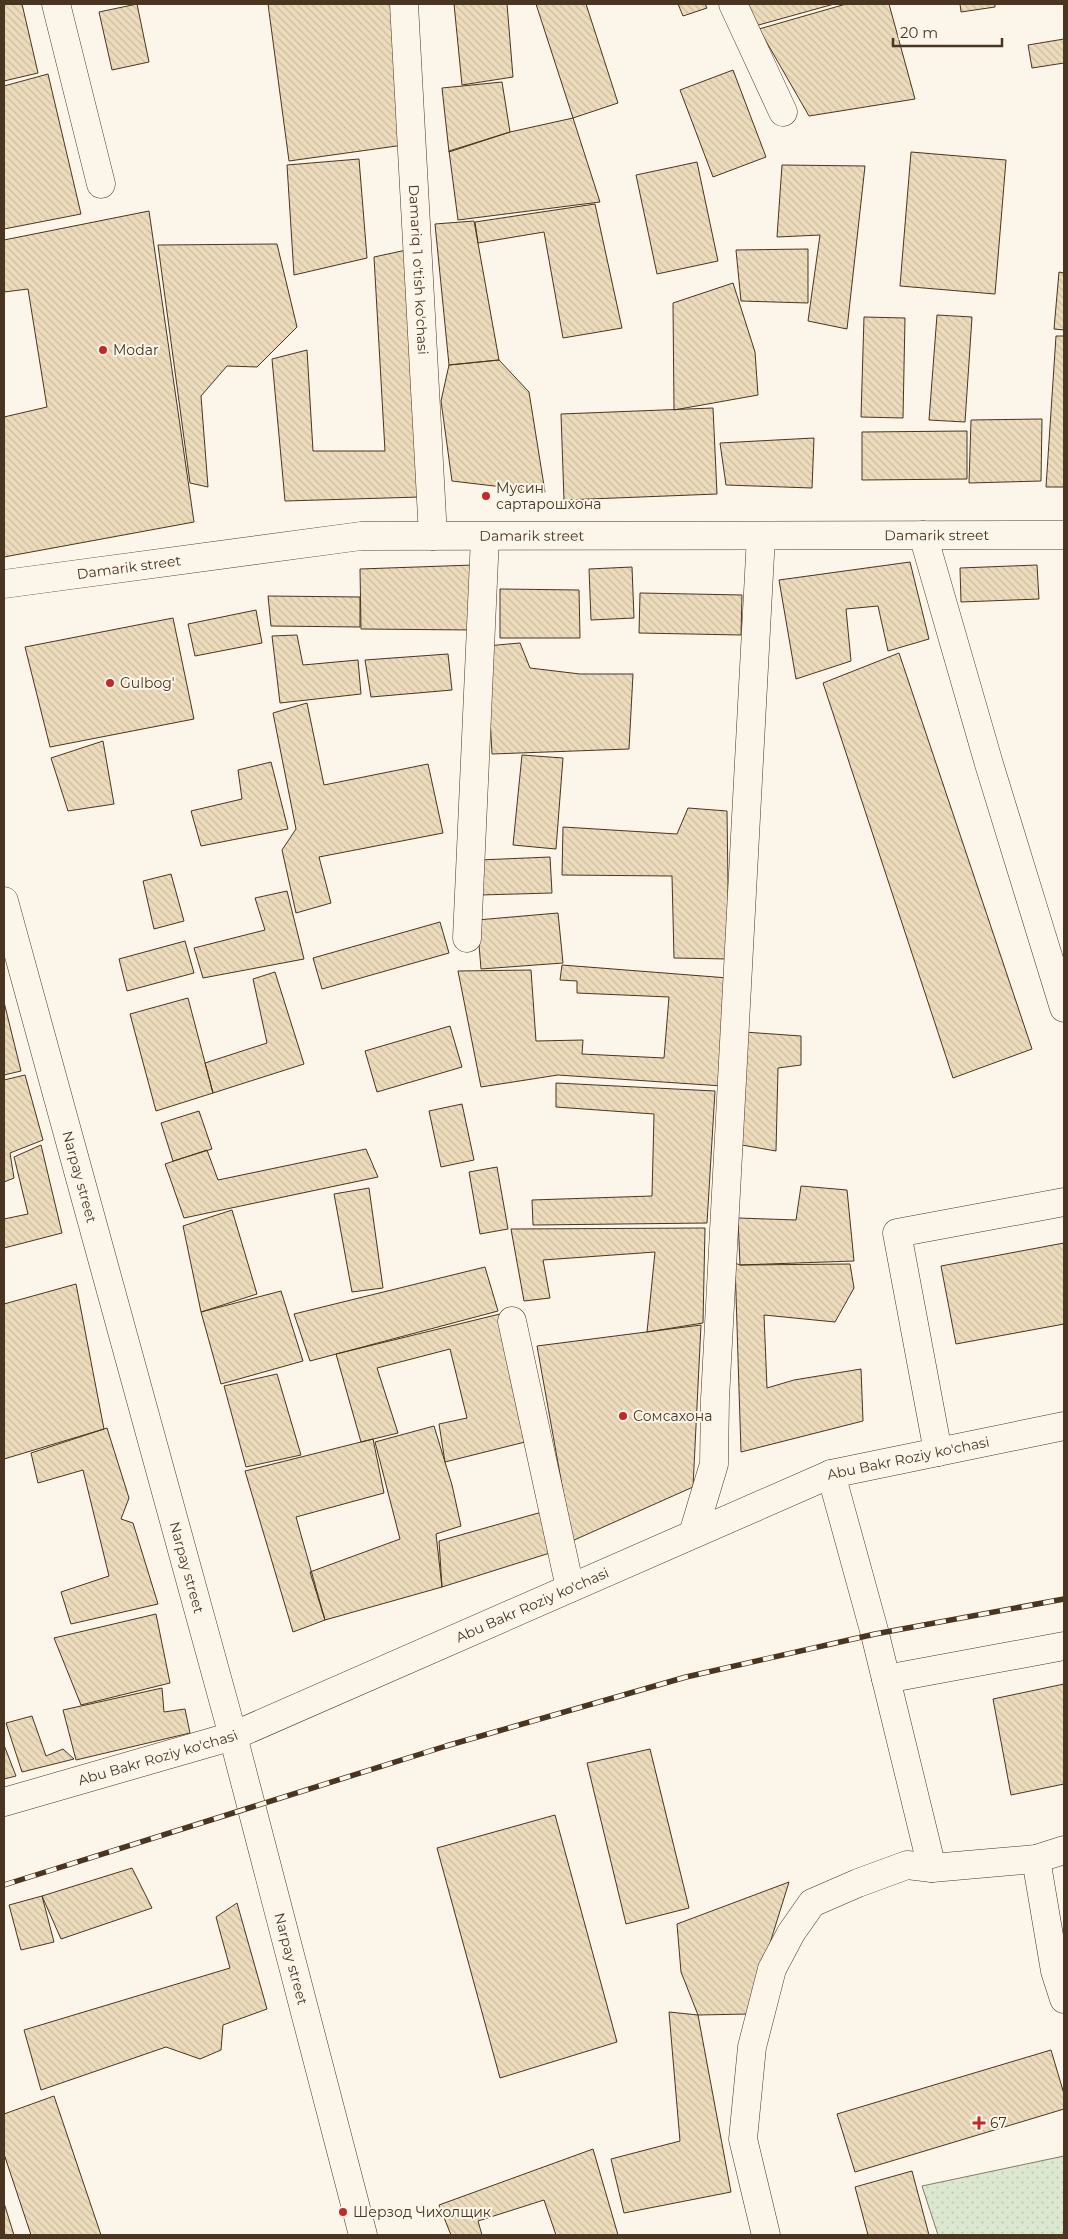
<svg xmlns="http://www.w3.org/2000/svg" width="1068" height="2239" font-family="Montserrat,sans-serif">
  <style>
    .grass { fill: url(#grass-dots); stroke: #887966 }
    .building { fill: url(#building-back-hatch); stroke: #4a3520 }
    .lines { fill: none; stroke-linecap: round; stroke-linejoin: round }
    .minor-casing { stroke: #4a3520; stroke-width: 29 }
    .major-casing { stroke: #4a3520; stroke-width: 29 }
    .minor { stroke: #fbf6e9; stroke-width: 28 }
    .major { stroke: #fbf6e9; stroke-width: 28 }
    .rail-casing { stroke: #4a3520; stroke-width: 5.5 }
    .rail { stroke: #fbf6e9; stroke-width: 4; stroke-dasharray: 11; stroke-linecap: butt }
    .poi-dot { fill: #c62828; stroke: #fbf6e9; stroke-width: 2 }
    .labels { text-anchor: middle; stroke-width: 4; stroke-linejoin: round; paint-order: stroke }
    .street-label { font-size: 14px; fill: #4a3520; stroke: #fbf6e9 }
    .poi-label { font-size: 14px; fill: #4a3520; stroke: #fbf6e9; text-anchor: start }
  </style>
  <defs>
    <pattern id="grass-dots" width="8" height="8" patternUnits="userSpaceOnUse" patternTransform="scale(1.25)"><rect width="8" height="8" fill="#dce7d0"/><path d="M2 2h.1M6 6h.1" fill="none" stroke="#bec7b2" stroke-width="1.8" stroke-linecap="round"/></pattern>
    <pattern id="building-back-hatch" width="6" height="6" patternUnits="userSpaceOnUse" patternTransform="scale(1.25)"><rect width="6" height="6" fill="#ecdcbc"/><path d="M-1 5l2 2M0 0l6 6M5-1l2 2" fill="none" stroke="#ccbda1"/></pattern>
  </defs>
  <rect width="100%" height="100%" fill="#fbf6e9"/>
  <path class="grass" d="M1064,2156v79h-126l-16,-49z"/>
  <path class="building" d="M4,4h18l16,69 -34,8z
    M137,4l12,58 -37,8 -13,-58z
    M268,4h124l19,140 -122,17z
    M454,4h53l6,73 -51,8z
    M536,4h50l32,99 -45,15z
    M678,4h27l2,4 -24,8z
    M748,4h86l-79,22z
    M846,4h43l26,95 -106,17 -50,-87z
    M960,4h35v3l-34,5z
    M1064,39v24l-32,5 -4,-23z
    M733,70l33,87 -53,20 -33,-87z
    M48,74l33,140 -77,15v-143z
    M502,82l8,50 -61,20 -7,-64z
    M573,118l27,84 -142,18 -9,-69 61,-19z
    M911,152l95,8 -11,134 -95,-8z
    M359,159l8,99 -73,17 -7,-110z
    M697,162l21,99 -61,13 -21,-99z
    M782,165l83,1 -18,163 -39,-8 12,-86 -43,2z
    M595,204l27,124 -59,10 -19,-106 -66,11 -3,-21z
    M149,211l45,311 -190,35v-140l43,-10 -19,-118 -24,3v-52z
    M474,221l25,139 -50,5 -14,-141z
    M277,244l20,83 -40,40 -30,-1 -26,30 7,91 -18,-4 -32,-238z
    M411,249l9,248 -135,4 -13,-142 35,-9 6,101h72l-11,-194z
    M808,249v54l-67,-2 -5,-51z
    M1059,272l5,1v57l-10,-1z
    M733,283l22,69 3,43 -84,15 -1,-107z
    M937,315l35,2 -7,105 -36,-2z
    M864,317l41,1 -2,100 -42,-1z
    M1056,336h8v151h-18z
    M499,360l30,32 16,100 -93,-11 -11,-80 8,-36z
    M713,408l4,86 -153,6 -3,-86z
    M1042,419l-1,62 -72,2 2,-63z
    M967,431v48l-105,1v-48z
    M814,438l-2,50 -86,-3 -6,-42z
    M910,562l19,77 -41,12 -10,-45 -32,3 5,52 -55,18 -17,-99z
    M473,565v65l-112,-1 -1,-60z
    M1037,565l2,34 -78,3 -1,-34z
    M632,567l2,51 -43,2 -2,-51z
    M500,589l79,1 1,48h-80z
    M640,593l102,2 -1,40 -102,-2z
    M268,596l92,1v30l-89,-1z
    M256,610l6,33 -67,13 -7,-32z
    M173,618l21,101 -144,28 -25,-100z
    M297,635l6,30 55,-5 3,34 -81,9 -8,-67z
    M520,643l10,25 50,6h53l-4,75 -137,5 -6,-108z
    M899,653l133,396 -79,29 -130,-395z
    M448,654l4,36 -81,7 -6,-37z
    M307,703l17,82 104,-21 15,69 -124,24 12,46 -35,10 -14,-63 14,-21 -23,-116z
    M103,741l11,63 -46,7 -17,-53z
    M522,755l41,3 -7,91 -43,-4z
    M271,762l17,67 -87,17 -10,-35 51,-12 -4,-29z
    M688,808l39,3 2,148 -55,-1 -2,-82 -110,-1 1,-48 114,7z
    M550,857l2,36 -72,2 -1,-35z
    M171,874l13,47 -30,8 -11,-48z
    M287,891l17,68 -101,19 -9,-30 71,-18 -10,-32z
    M558,913l5,50 -82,6 -4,-49z
    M440,922l9,31 -127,36 -9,-31z
    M185,941l9,32 -67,18 -8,-32z
    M562,965l166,13 -5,108 -165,-11 -77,12 -23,-116 73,-1 5,71 47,-1 -1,14 82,4 5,-61 -92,-4v-12l-17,-1z
    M275,972l29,92 -91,29 -8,-30 62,-20 -14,-64z
    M188,998l25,95 -57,18 -26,-97z
    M4,1002l17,69 -17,4z
    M450,1026l12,41 -85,25 -12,-41z
    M744,1032l57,4v29l-23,3 -2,83 -40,-7z
    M25,1075l18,65 -33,13 4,25 -10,4v-102z
    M556,1083l159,8 -8,132 -174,2 -1,-25 120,-4 2,-82 -98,-7z
    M462,1104l12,56 -33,7 -12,-56z
    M199,1111l13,38 -39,12 -12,-38z
    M41,1145l21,88 -58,15v-29l24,-5 -14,-57z
    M366,1149l12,28 -194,41 -19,-54 42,-14 11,30z
    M497,1167l11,62 -28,5 -11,-62z
    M801,1186l46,4 7,71 -114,4 -2,-47 58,2z
    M369,1188l14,100 -31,4 -18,-98z
    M232,1210l25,84 -56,18 -18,-86z
    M705,1228l-2,95 -56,9 8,-80 -112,8 7,38 -26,3 -13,-72z
    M1064,1243v81l-108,20 -15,-78z
    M735,1263l5,2 110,-1 4,24 -19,34 -71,-7 3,73 27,-8 67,-11 2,52 -122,31z
    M485,1267l13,44 -188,50 -16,-47z
    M76,1284l28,145 -100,30v-155z
    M281,1291l22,70 -82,23 -20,-72z
    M504,1313l25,128 -84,21 -6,-38 28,-6 -17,-69 -73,19 21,65 -37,9 -25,-88z
    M701,1325l-8,162 -121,54 -35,-195z
    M277,1374l24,81 -55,12 -22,-81z
    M434,1426l18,59 9,41 -25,8 6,53 -117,33 -15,-48 90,-33 -25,-97z
    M107,1428l22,70 -8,21 12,4 25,81 -87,20 -10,-32 48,-16 -26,-106 -45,13 -7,-30z
    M373,1439l11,54 -88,24 29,103 -32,12 -48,-161z
    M542,1512l11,40 -111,35 -3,-46z
    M156,1614l14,69 -89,22 -27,-67z
    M1064,1684v100l-53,11 -18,-96z
    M162,1688l2,24 21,-3 5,24 -114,27 -13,-50z
    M32,1716l14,40 17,-7 11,10 -52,13 -16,-49z
    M4,1745l12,31 -12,3z
    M650,1749l39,159 -63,16 -39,-161z
    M555,1815l62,227 -117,36 -63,-230z
    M132,1868l20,40 -91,31 -19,-43z
    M789,1882l-41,132 -50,1 -17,-43 -4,-48z
    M42,1896l12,46 -33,8 -12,-45z
    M237,1903l30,106 -44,16 -2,25 -21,9 -34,-12 -125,43 -17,-60 206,-62 -14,-51z
    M669,2012l29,3 33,177 -107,21 -13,-54 69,-18z
    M1051,2050l13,44v15l-209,63 -18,-58z
    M54,2096l47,139h-70l-27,-81v-40z
    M593,2149l25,86h-62l-12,-35 -66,21 4,14h-31l-12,-30z
    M912,2171l17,64h-61l-13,-48z
    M4,2203l10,32h-10z"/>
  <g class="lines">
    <g class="minor-casing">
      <g id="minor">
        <path d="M56,4l45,180"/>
        <path id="s1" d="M404,4l29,532"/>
        <path d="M733,4l50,108"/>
        <path d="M923,535l66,229 75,244"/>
        <path id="s2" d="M4,584l357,-48 703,-1"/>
        <path d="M467,938l18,-401"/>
        <path d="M512,1321l58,267"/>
        <path d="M938,1452l-41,-219 167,-31"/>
        <path d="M831,1474l44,160 57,234"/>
        <path d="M693,1534l21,-70 1,-65 46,-863"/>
        <path d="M886,1679l178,-33"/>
        <path id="s3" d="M4,1802l229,-66 598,-262 233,-48"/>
        <path d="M1036,1859l19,112 9,28"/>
        <path d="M766,2235l-23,-96 9,-92 20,-78 19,-36 21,-30 46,-20 49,-18 25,3 104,-9 28,-9"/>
      </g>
    </g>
    <g class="major-casing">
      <g id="major">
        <path id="s4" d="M4,901l229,835 130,499"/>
      </g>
    </g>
    <use href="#minor" class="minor"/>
    <use href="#major" class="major"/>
    <g class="rail-casing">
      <path id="rail" d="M4,1885l442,-139 240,-69 189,-43 189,-35"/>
    </g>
    <use href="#rail" class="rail"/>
  </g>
  <g class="poi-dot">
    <circle cx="103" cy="350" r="5"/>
    <circle cx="486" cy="496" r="5"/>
    <circle cx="110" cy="683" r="5"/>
    <circle cx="623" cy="1416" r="5"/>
    <path d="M976.5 2115.5h5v5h5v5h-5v5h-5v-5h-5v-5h5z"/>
    <circle cx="343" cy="2212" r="5"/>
  </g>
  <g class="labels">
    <g class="street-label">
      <text dy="5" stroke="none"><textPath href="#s1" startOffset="266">Damariq 1 o'tish ko'chasi</textPath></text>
      <text dy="5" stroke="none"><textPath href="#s2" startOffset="936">Damarik street</textPath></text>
      <text dy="5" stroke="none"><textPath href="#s2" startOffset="531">Damarik street</textPath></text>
      <text dy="5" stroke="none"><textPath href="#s2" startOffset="126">Damarik street</textPath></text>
      <text dy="5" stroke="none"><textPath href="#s4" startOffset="286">Narpay street</textPath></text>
      <text dy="5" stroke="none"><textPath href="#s3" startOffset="970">Abu Bakr Roziy ko'chasi</textPath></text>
      <text dy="5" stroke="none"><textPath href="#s4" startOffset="691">Narpay street</textPath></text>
      <text dy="5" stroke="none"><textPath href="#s3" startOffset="565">Abu Bakr Roziy ko'chasi</textPath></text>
      <text dy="5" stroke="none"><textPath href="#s3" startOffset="160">Abu Bakr Roziy ko'chasi</textPath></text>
      <text dy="5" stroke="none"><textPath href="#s4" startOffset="1096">Narpay street</textPath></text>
    </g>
    <g class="poi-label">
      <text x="113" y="355">Modar</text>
      <text x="496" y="493">Мусин<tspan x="496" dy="16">сартарошхона</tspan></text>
      <text x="120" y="688">Gulbog'</text>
      <text x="633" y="1421">Сомсахона</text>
      <text x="990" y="2128">67</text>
      <text x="353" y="2217">Шерзод Чихолщик</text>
    </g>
  </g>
  <rect width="1068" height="2239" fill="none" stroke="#4a3520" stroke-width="10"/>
  <path d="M893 38v8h109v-8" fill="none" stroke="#4a3520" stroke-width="2.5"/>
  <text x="900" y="38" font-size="15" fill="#4a3520" stroke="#fbf6e9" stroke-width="4" paint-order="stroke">20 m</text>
</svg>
